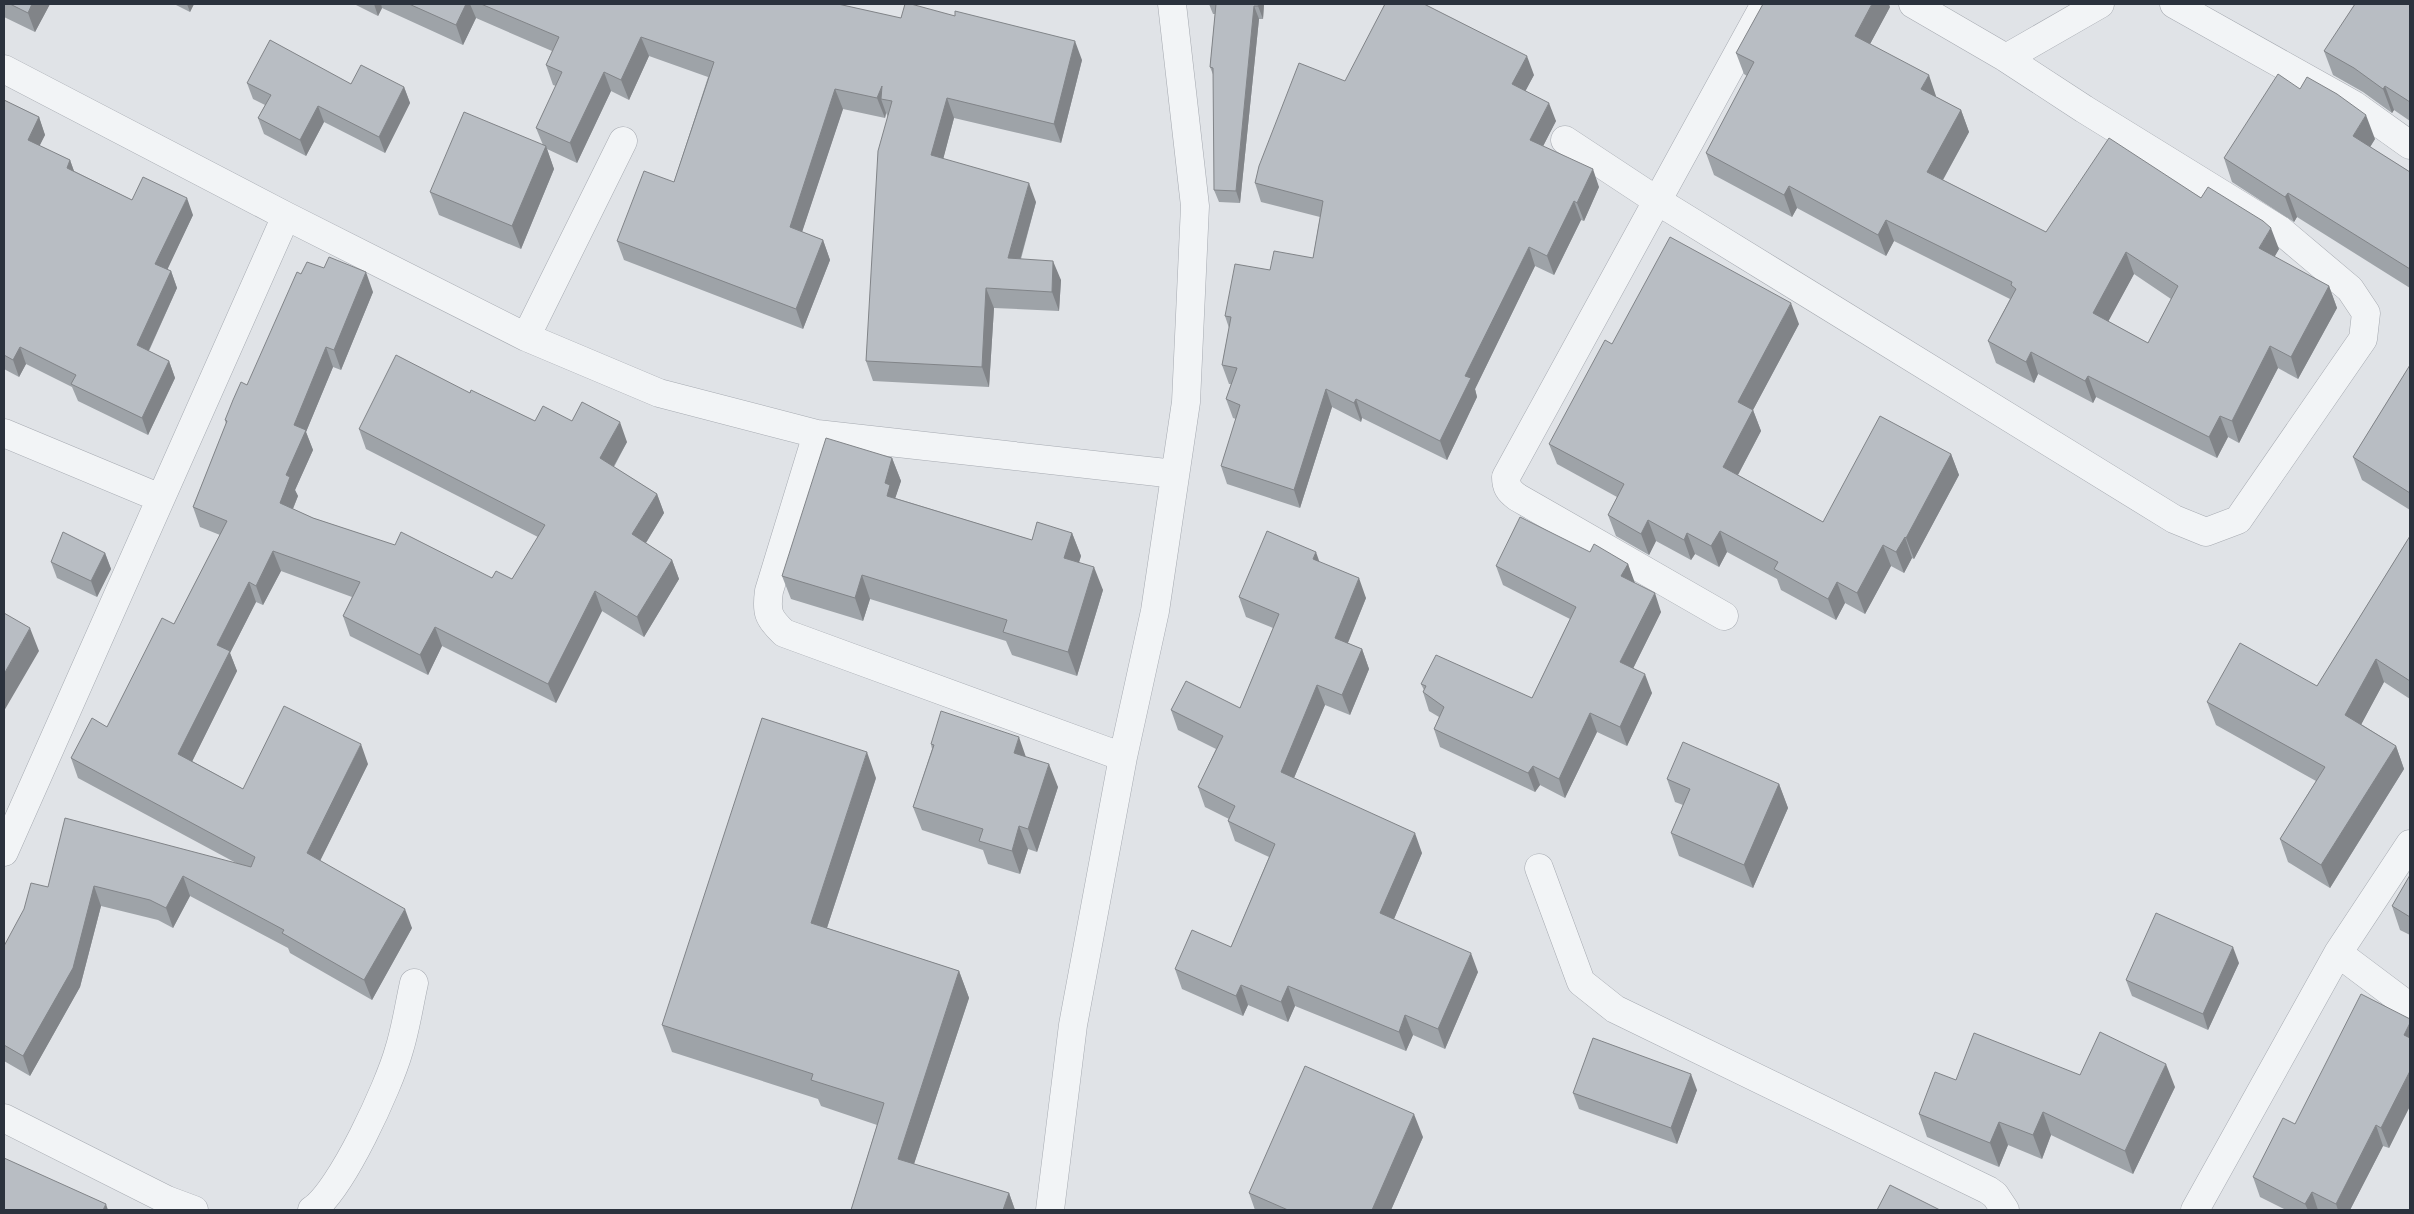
<svg xmlns="http://www.w3.org/2000/svg" width="2414" height="1214" font-family="Montserrat,sans-serif">
  <style>
    .lines { fill: none; stroke-linecap: round; stroke-linejoin: round }
    .minor-casing { stroke: #a6aab1; stroke-width: 29 }
    .minor { stroke: #f2f4f6; stroke-width: 28 }
    .wall { fill: #9ea3a8; fill-rule: evenodd }
    .shaded-wall { fill: #818488 }
    .building { fill: #b8bdc3; stroke: #818488; fill-rule: evenodd }
  </style>
  <rect width="100%" height="100%" fill="#e0e3e7"/>
  <g class="lines">
    <g class="minor-casing">
      <path id="minor" d="M2174,4l180,101 56,40
        M2006,58l94,-54
        M4,69l282,147 240,121 133,56 158,41 358,40
        M1565,140l91,60 518,319 32,13 32,-12 125,-181 3,-26 -16,-24 -70,-59 -196,-121 -78,-51 -93,-54
        M526,337l97,-196
        M4,433l156,65
        M817,434l-48,157c-3,21 -1,27 15,42l339,124
        M1724,616l-207,-119c-8,-6 -11,-10 -11,-20l259,-473
        M4,852l282,-636
        M1539,868l42,114 34,27 373,181 7,5 10,15
        M2338,953l72,54
        M4,1118l163,82 27,10
        M312,1210c29,-19 77,-124 87,-160 7,-22 10,-45 15,-67
        M1050,1210l23,-185 50,-268 32,-146 31,-209 9,-196 -23,-202
        M2195,1210l143,-257 72,-109"/>
    </g>
    <use href="#minor" class="minor"/>
  </g>
  <path class="wall" d="M4,4h46l-15,28 -31,-15z
    M174,4h20l-4,8z
    M354,4h484l244,56 -21,83 -107,-25 -11,41 93,43 -15,57 40,21 -2,31 -65,-3 -5,79 -116,-6 -7,-20 22,-244 -2,-4 -1,5 -42,-9 -41,123 21,8 7,20 -27,69 -179,-69 -7,-19 57,-59 34,-105 -59,-21 -20,44 -18,-9 -34,72 -30,-14 7,20 -33,80 -82,-34 -9,-23 113,-47 -7,-17 20,-42 -3,-1 -7,-20 6,-14 -76,-33 -13,27 -81,-37 -4,8z
    M1209,4h55l-1,15h-4l-19,184 -21,-1 -5,-12v-113l-4,-10 5,-53h-2z
    M2410,4v117l-16,-11 -2,3 -29,-21 -30,-17 -9,-24z
    M1890,7l-20,37 66,52v1l25,13 8,22 -26,48 103,52 233,17 -5,8 55,29 8,22 -39,71 -20,-11 -39,75 -11,-6 -11,21 -121,-61 -3,6 -55,-29 -4,9 -38,-20 -8,-22 22,-42 -116,-58 -8,15 -89,-48 -5,9 -78,-42 -8,-22 41,-77 -3,-2 -8,-21zM2134,274l37,25 -23,44 -40,-22z
    M1534,75l-9,16 31,30 -13,25 56,41 -15,34 -3,-1 -27,55 -19,-9 -60,123 2,8 -30,63 -85,-42 -1,4 -29,-15 -32,101 -73,-24 -6,-18 15,-47 -3,-1 -7,-19 5,-15h-2l-7,-19 7,-37 -4,-12 45,-46 43,-12 7,-41 -59,-15 -6,-19 90,-102z
    M247,83l104,1 53,3 6,16 -25,50 -61,-31 -18,34 -42,-22 -6,-16 7,-13 -12,-6z
    M4,100l35,17 6,18 -6,11 31,14 4,11 58,29 61,15 -26,54 4,2 6,17 -28,63 20,10 6,17 -27,57 -70,-34 -6,-14 -46,-23 -7,13 -15,-8z
    M2375,139l-5,8 40,25v116l-113,-71 -3,5 -62,-40 -8,-24z
    M301,274l72,18 -32,78 -8,-3 -27,65 7,18 -18,40 3,6 -5,13 20,9 179,60 20,1 26,-42 -172,-88 -7,-20 111,-36 65,28h37l55,21 -13,25 43,27 7,19 -18,30 26,17 7,19 -35,58 -42,-26 -46,92 -114,-57 -14,29 -78,-39 -7,-20 9,-19 -71,-26 -18,34 -7,-3 -26,51 7,18 -45,90 51,28 125,-25 -48,97 92,67 -40,72 -82,-47 -2,-5 -98,-52 -17,32 -15,-8 -57,-14 -21,81 -50,89 -26,-15v-115l44,-59 190,-23 -160,-86 -7,-20 36,-31 67,-103 46,-89 -20,-8 -7,-20 33,-83 -1,-4 22,-35z
    M1799,324l-46,86 8,21 -23,44 85,47 128,-68 8,21 -45,84 -2,-1 -8,15 -13,-7 -26,48 -20,-11 -9,17 -55,-30 -4,-11 -50,-27 -8,15 -24,-13 -4,6 -35,-19 -7,14 -33,-19 -8,-21 9,-18 -60,-33 -8,-20 63,-100z
    M2410,365v145l-48,-30 -9,-23z
    M892,458l9,23 -6,17 137,42 40,-7 9,23 -2,6 24,28 -26,86 -65,-21 -6,-14 -136,-42 -7,22 -72,-22 -9,-23z
    M2410,536v163l-26,-17 -23,42 35,22 8,23 -74,119 -42,-26 -8,-23 36,-58 -100,-56 -9,-23 110,-16z
    M1590,552l38,12 6,19 27,29 -28,56 19,25 -25,53 -30,-14 -32,66 -25,-13 -5,7 -95,-45 -6,-18 5,-12 -10,-6 -6,-19 1,-2 -3,-6 111,14 38,-79 -67,-34 -7,-19z
    M105,553l6,16 -14,28 -40,-19 -6,-16z
    M1320,562l46,36 -18,45 14,6 7,20 -19,46 -25,-10 -31,73 128,75 -28,66 84,53 -33,77 -32,-14 -7,16 -111,-45 -7,16 -40,-17 -5,11 -61,-27 -7,-20 56,-22 38,-90 -34,-16 -7,-20 1,-2 -24,-12 -7,-20 18,-38 -38,-19 -7,-20 69,-2 33,-80 -27,-11 -7,-20z
    M931,744l95,13 32,30 -21,65 -9,-3 -8,25 -32,-10 -5,-14 -61,-20 -9,-23 19,-58z
    M876,778l-49,150 132,43 10,27 -55,166 95,29 6,17h-164l26,-85 -56,-19 -3,-7 -146,-47 -10,-27z
    M1667,779l112,5 9,24 -35,80 -74,-32 -8,-23 12,-28 -8,-3z
    M2410,875v60l-10,-5 -8,-24z
    M2239,963l-31,67 -76,-34 -6,-16z
    M2410,1019v87l-21,42 -6,-2 -33,64h-64l-26,-13 -7,-20 42,-53z
    M2080,1075l95,12 -42,87 -82,-39 -9,24 -34,-14 -9,22 -72,-30 -8,-23 37,-34z
    M1697,1090l-20,54 -98,-35 -6,-16z
    M1423,1137l-32,73h-136l-6,-17z"/>
  <path class="shaded-wall" d="M32,4h18l-15,28 -7,-19z
    M187,4h7l-4,8z
    M374,4h7l1,4 -4,8z
    M466,4h4l6,14 -13,27 -7,-20z
    M1259,4h5l-1,15 -5,-13z
    M1872,4h17l1,3 -27,50 -8,-21z
    M1254,6l5,13 -19,184 -4,-12z
    M641,37l8,19 -20,44 -8,-20z
    M1075,41l7,19 -21,83 -7,-19z
    M1527,56l7,19 -15,28 -7,-19z
    M604,72l7,19 -34,72 -7,-20z
    M1929,75l7,21 -8,14 -7,-21z
    M882,86l-1,13 5,14 -1,5 -8,-20z
    M2385,86l9,24 -2,3 -9,-24z
    M404,87l6,16 -25,50 -6,-16z
    M835,89l8,20 -46,138 -7,-20z
    M947,98l7,20 -15,57 -8,-20z
    M1549,103l7,18 -19,37 -7,-18z
    M318,106l6,16 -18,34 -6,-16z
    M1961,110l8,22 -34,62 -8,-22z
    M2366,115l9,24 -13,21 -9,-24z
    M39,117l6,18 -11,22 -6,-17z
    M546,146l8,23 -33,80 -9,-23z
    M70,160l6,17 -9,-9z
    M1593,169l6,18 -15,34 -7,-18z
    M1029,183l7,19 -21,76 -7,-20z
    M1789,186l8,22 -5,9 -8,-22z
    M2288,193l9,24 -3,5 -9,-25z
    M187,198l6,17 -31,66 -7,-17z
    M1574,201l7,19 -27,55 -7,-19z
    M1886,220l8,21 -8,15 -8,-21z
    M2271,228l8,21 -12,21 -8,-22z
    M823,240l7,20 -27,69 -7,-20z
    M1529,247l6,19 -60,123 2,8 -30,63 -7,-19 25,-65z
    M2126,252l8,22 -33,61 -8,-22z
    M1053,261l8,19 -2,31 -7,-19z
    M171,271l6,17 -34,75 -6,-18z
    M366,272l7,20 -32,78 -7,-20z
    M2329,286l8,22 -39,71 -7,-22z
    M986,288l8,20 -5,79 -7,-20z
    M1791,303l8,21 -53,99 -8,-21z
    M2270,346l8,22 -39,75 -7,-22z
    M20,347l6,17 -7,13 -6,-17z
    M326,347l7,20 -27,65 7,18 -18,40 3,6 -11,27 -7,-20 6,-28 8,-50z
    M2031,352l7,22 -4,9 -8,-21z
    M169,361l6,17 -27,57 -6,-17z
    M2088,376l8,21 -3,6 -8,-22z
    M1326,389l6,18 -32,101 -6,-18z
    M1356,399l6,19 -1,4 -7,-19z
    M1753,410l8,21 -30,57 -8,-21z
    M2220,416l8,21 -11,21 -8,-21z
    M620,422l7,20 -20,36 -7,-20z
    M1951,454l8,21 -45,84 -8,-21z
    M892,458l9,23 -6,18 -8,-3 -2,-13z
    M657,494l7,19 -25,41 -7,-20z
    M1648,520l8,21 -7,14 -8,-21z
    M1720,531l7,21 -8,15 -8,-21z
    M1072,533l9,23 -8,25 -9,-23z
    M1687,533l8,21 -4,6 -7,-20z
    M1905,537l7,21 -8,15 -8,-21z
    M1883,545l8,21 -26,48 -8,-21z
    M273,551l8,20 -18,34 -7,-19z
    M1316,552l7,20 -10,-13z
    M105,553l6,16 -14,28 -6,-16z
    M672,560l7,19 -35,58 -7,-20z
    M1628,564l7,19 -7,12 -7,-19z
    M1094,567l9,23 -26,86 -9,-24z
    M862,575l8,24 -7,22 -8,-23z
    M1359,578l7,20 -24,59 -7,-19z
    M249,582l7,20 -26,51 7,18 -51,103 -8,-20 39,-109z
    M1837,582l8,21 -9,17 -8,-21z
    M595,591l7,20 -46,92 -8,-19z
    M1655,593l6,19 -34,69 -7,-19z
    M435,627l7,19 -14,29 -8,-20z
    M30,628l9,23 -35,60v-37z
    M1362,649l7,20 -19,46 -8,-20z
    M2376,659l8,23 -30,56 -9,-23z
    M1645,674l7,19 -25,53 -7,-19z
    M1317,685l8,20 -37,87 -7,-20z
    M1590,713l7,19 -32,66 -6,-19z
    M1019,737l8,23 -13,-7z
    M361,744l7,20 -54,109 -7,-20z
    M2396,746l8,23 -74,119 -9,-23z
    M867,752l9,26 -56,171 -9,-26z
    M1049,764l9,23 -21,65 -9,-23z
    M1533,766l7,19 -5,7 -7,-19z
    M1779,784l9,24 -35,80 -9,-23z
    M1019,826l9,23 -8,25 -8,-23z
    M1415,833l7,20 -34,80 -8,-20z
    M183,876l7,20 -17,32 -7,-20z
    M94,886l7,20 -21,81 -50,89 -7,-20z
    M405,909l7,19 -40,72 -8,-20z
    M2233,947l6,16 -31,67 -5,-16z
    M1471,953l7,19 -33,77 -7,-20z
    M959,971l10,27 -62,187 -9,-26z
    M1241,985l7,20 -5,11 -7,-20z
    M1288,986l7,20 -7,16 -7,-20z
    M1405,1015l8,20 -7,16 -7,-19z
    M2410,1023v28l-6,-16z
    M2166,1064l9,23 -42,87 -8,-23z
    M2410,1071v35l-21,42 -8,-20z
    M1691,1074l6,16 -20,54 -6,-16z
    M2043,1112l8,23 -9,24 -9,-24z
    M1414,1114l9,23 -32,73h-19z
    M1999,1122l9,23 -9,22 -9,-24z
    M2376,1125l7,21 -33,64h-12l-2,-6z
    M2312,1192l6,18h-10l-3,-6z
    M1009,1193l6,17h-12z
    M106,1204l2,6h-5z"/>
  <path class="building" d="M10,4h22l-4,9z
    M409,4h57l-10,21z
    M481,4h357l63,14 4,-14h6l44,12v-5l120,30 -21,83 -107,-26 -16,57 98,28 -21,75 45,3 -1,31 -66,-4 -4,79 -116,-6 12,-210 14,-50 -11,-2 1,-13 -5,12 -42,-9 -45,138 33,13 -27,69 -179,-68 27,-70 30,11 40,-120 -73,-25 -20,43 -17,-8 -34,71 -34,-15 26,-56 -16,-7 13,-28z
    M1216,4h43l-1,2h-4l-18,185 -22,-1 -1,-122 -3,-1z
    M1385,4h39l103,52 -15,28 37,19 -19,37 63,29 -16,34 -3,-2 -27,55 -18,-9 -64,129 6,2 -31,63 -84,-42 -2,4 -28,-14 -32,101 -73,-24 19,-61 -14,-6 11,-31 -15,-3 9,-48 -6,-1 10,-52 35,6 4,-19 39,7 10,-57 -68,-18 4,-17 40,-103 46,18z
    M1763,4h109l-17,32 74,39 -8,14 40,21 -34,62 119,60 63,-94 92,60 7,-11 55,34 8,7 -12,20 70,38 -38,71 -21,-11 -38,75 -12,-5 -11,21 -121,-61 -3,5 -54,-29 -5,10 -38,-21 28,-52 -5,-4 1,-3 -126,-62 -8,15 -89,-49 -5,9 -78,-42 48,-91 -18,-9zM2126,252l52,34 -30,57 -55,-30z
    M2355,4h55v98l-25,-16 -2,3 -29,-21 -30,-17z
    M270,40l81,44 10,-19 43,22 -25,50 -61,-31 -18,34 -42,-22 13,-23 -24,-12z
    M2278,74l22,15 7,-12 30,17 29,21 -13,21 57,36v97l-122,-76 -3,4 -61,-39z
    M4,100l35,17 -11,23 42,20 -3,8 65,32 11,-23 44,21 -32,66 16,7 -34,74 32,16 -27,57 -71,-34 5,-9 -56,-28 -7,13 -9,-5z
    M464,112l82,34 -34,80 -82,-34z
    M1670,237l121,66 -53,99 15,8 -30,57 100,55 57,-106 71,38 -45,84 -1,-1 -9,15 -13,-7 -26,48 -20,-11 -9,17 -54,-30 4,-7 -58,-31 -9,15 -24,-13 -3,7 -36,-20 -7,14 -33,-19 16,-31 -75,-40 56,-104 7,4z
    M329,257l37,15 -32,78 -8,-3 -32,78 12,5 -20,45 4,2 -10,26 33,15 82,27 6,-13 91,46 4,-7 16,8 33,-54 -186,-96 37,-74 74,38 1,-3 64,31 8,-15 29,15 10,-19 38,20 -20,36 57,36 -25,40 40,26 -35,57 -42,-26 -47,93 -113,-57 -15,28 -77,-39 17,-34 -87,-31 -17,35 -7,-4 -32,63 13,6 -52,103 65,35 41,-83 77,38 -54,109 98,56 -41,71 -82,-47 2,-3 -101,-54 -17,32 -16,-8 -56,-14 -21,82 -50,88 -19,-11v-99l20,-37 7,-26 17,4 17,-69 186,49 4,-10 -184,-99 21,-40 15,9 55,-109 12,6 53,-103 -34,-14 34,-86 -2,-1 8,-20 8,-18 6,3 50,-113 4,2 6,-12 17,6z
    M2410,365v128l-57,-36z
    M826,438l66,20 -7,25 5,2 -3,11 145,44 5,-18 35,11 -8,25 30,9 -26,85 -65,-20 4,-12 -145,-45 -7,23 -73,-22z
    M1520,517l70,35 4,-8 34,20 -7,12 34,17 -35,69 25,12 -25,53 -30,-14 -31,66 -26,-13 -5,7 -94,-44 10,-22 -21,-15 3,-6 -5,-2 15,-29 96,43 44,-91 -80,-41z
    M1267,531l49,21 -3,7 46,19 -24,60 27,11 -20,46 -25,-10 -36,87 134,61 -35,80 91,40 -33,76 -33,-14 -6,17 -111,-46 -7,16 -40,-17 -5,11 -61,-27 17,-39 39,17 44,-103 -47,-23 7,-15 -37,-19 25,-51 -52,-26 15,-29 54,27 39,-94 -40,-17z
    M63,532l42,21 -14,28 -40,-19z
    M2410,536v145l-34,-22 -31,56 51,31 -75,119 -41,-26 45,-72 -118,-65 33,-59 77,43z
    M4,613l26,15 -26,46z
    M941,711l78,26 -5,16 35,11 -21,65 -9,-3 -7,25 -33,-10 4,-12 -70,-22 21,-62 -3,-1z
    M762,718l105,34 -56,171 148,48 -61,188 111,34 -6,17h-152l33,-107 -73,-23 2,-6 -151,-49z
    M1683,742l96,42 -35,81 -73,-32 19,-44 -23,-10z
    M2410,875v42l-18,-11z
    M2156,913l77,34 -30,67 -77,-34z
    M2361,994l49,25v4l-6,12 6,3v33l-29,57 -5,-3 -40,79 -24,-12 -7,12 -52,-27 30,-59 12,6z
    M2100,1032l66,32 -41,87 -82,-39 -10,23 -34,-13 -9,21 -71,-29 16,-42 21,8 18,-47 106,42z
    M1593,1038l98,36 -20,54 -98,-35z
    M1305,1066l109,48 -42,96h-84l-39,-17z
    M4,1158l102,46 -3,6h-99z
    M1890,1185l50,25h-63z"/>
  <rect width="2414" height="1214" fill="none" stroke="#2b323d" stroke-width="10"/>
</svg>
